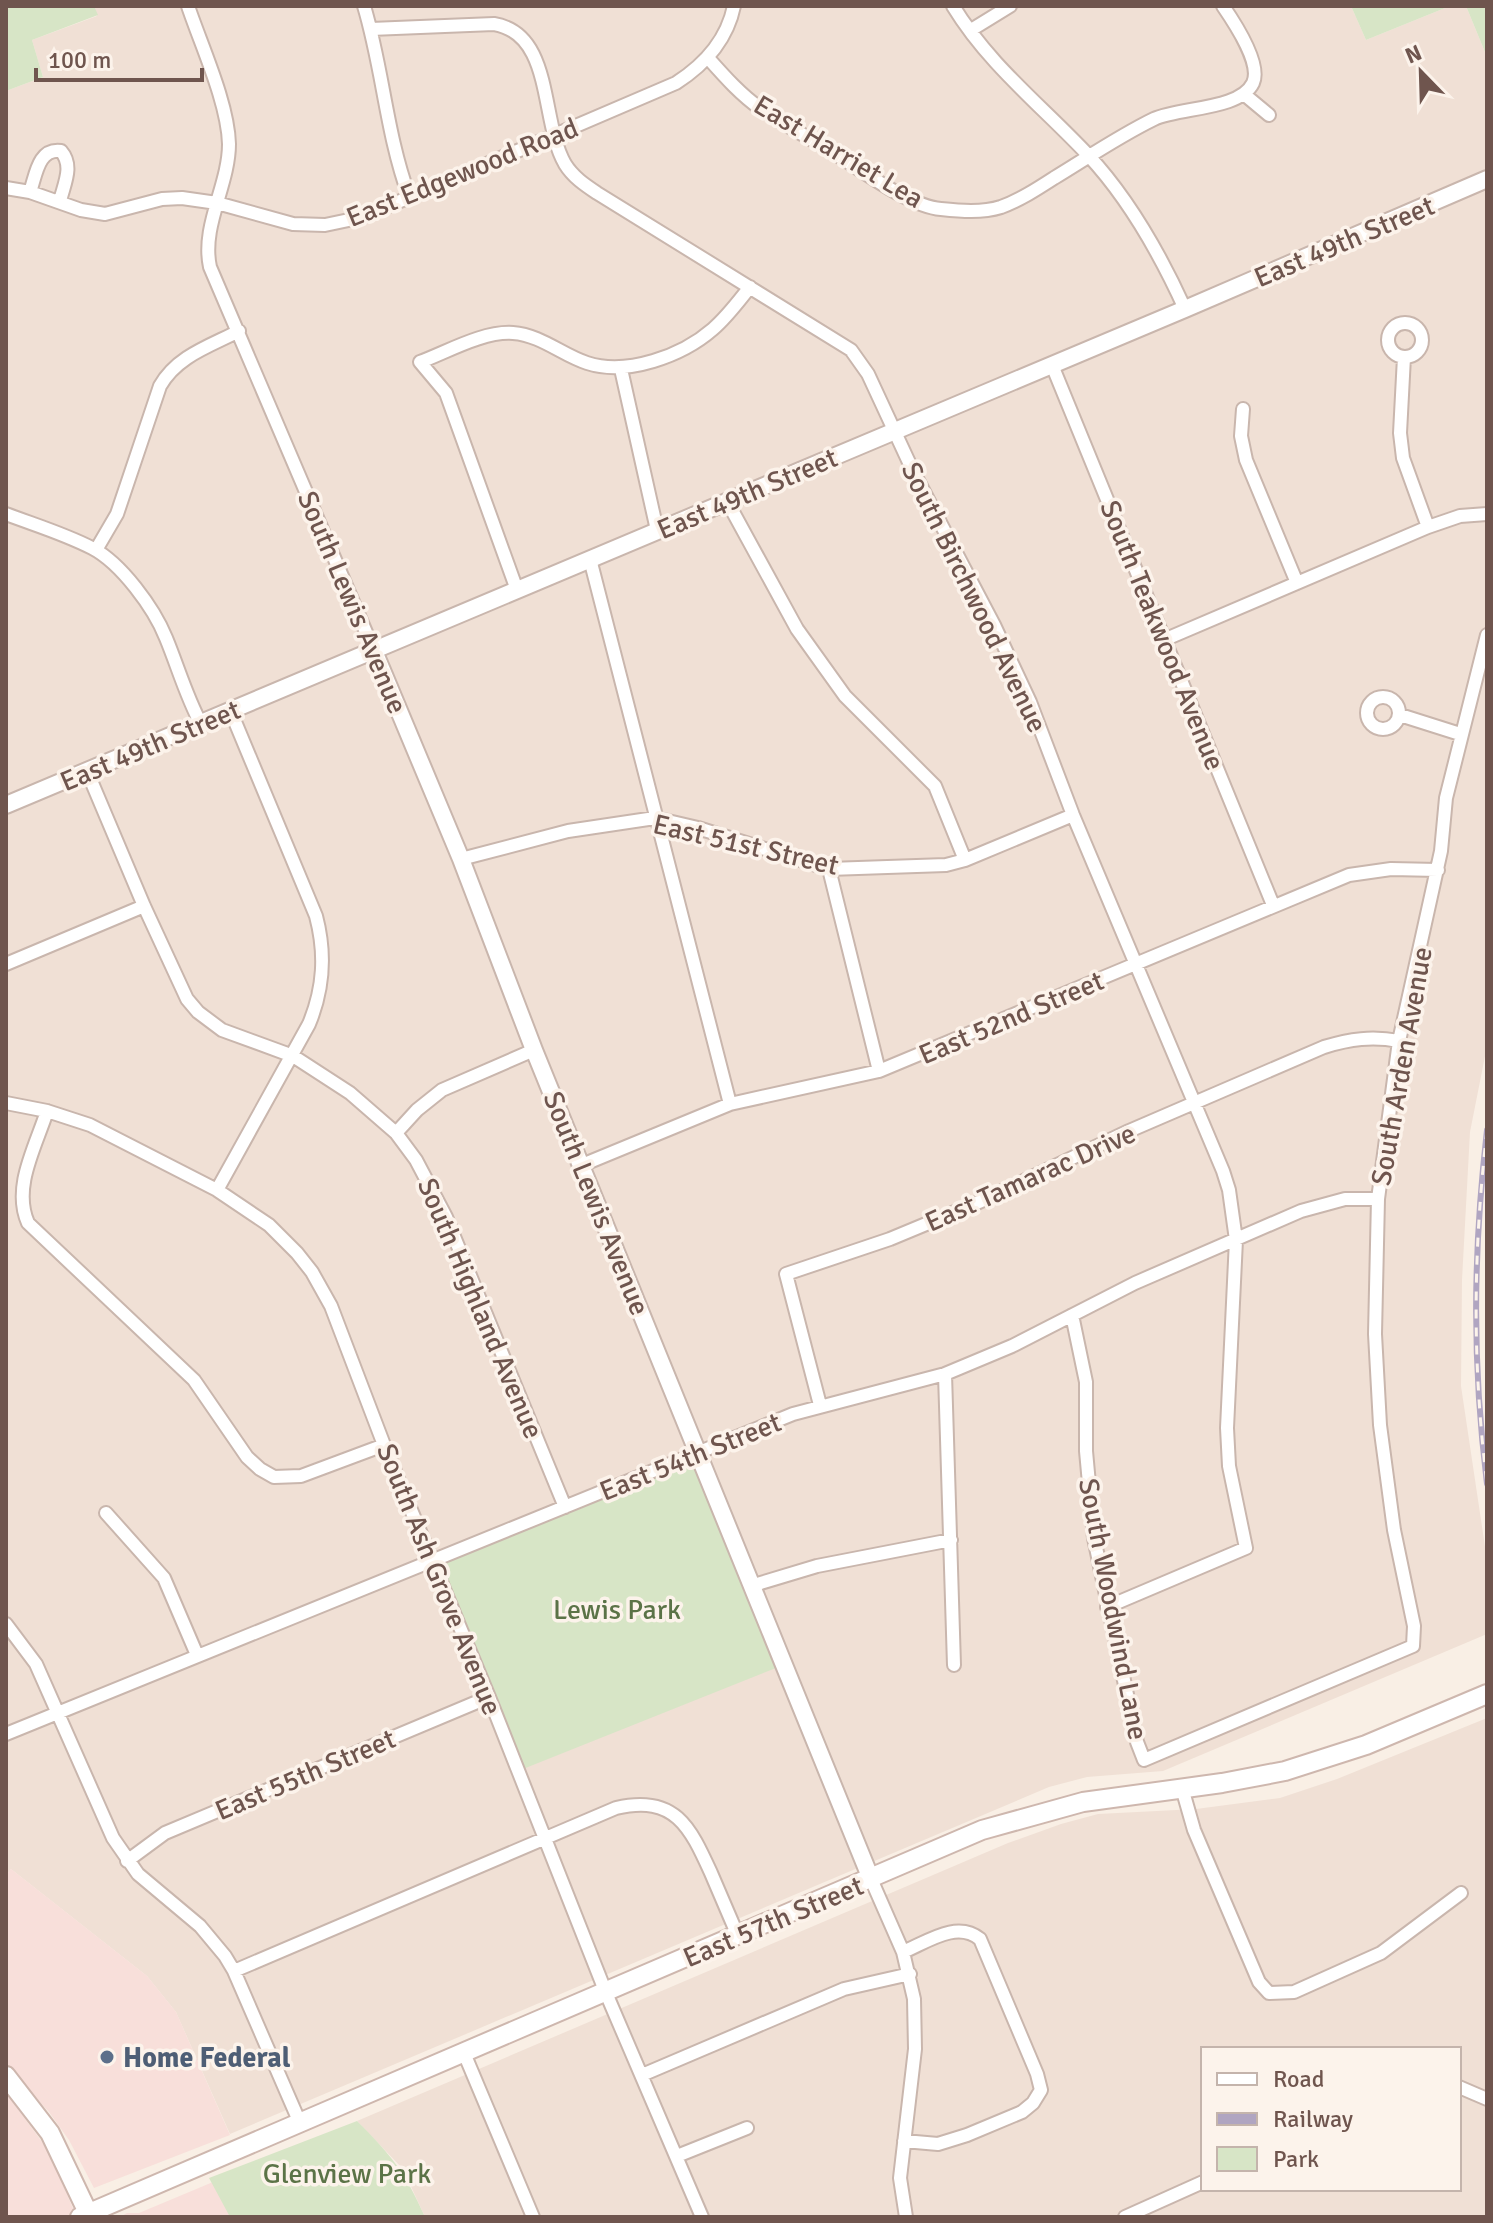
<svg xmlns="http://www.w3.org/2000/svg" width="1493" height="2223" font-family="Signika,sans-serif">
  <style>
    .residential { fill: #f0e0d5; fill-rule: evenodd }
    .commercial { fill: #f8dfda }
    .green { fill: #d7e5c6 }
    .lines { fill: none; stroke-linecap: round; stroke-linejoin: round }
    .minor-casing { stroke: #c9b6ad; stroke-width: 16 }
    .tertiary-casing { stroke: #c9b6ad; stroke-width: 20 }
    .secondary-casing { stroke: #ceb7ae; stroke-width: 22 }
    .minor { stroke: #fff; stroke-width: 12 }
    .tertiary { stroke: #fff; stroke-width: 16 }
    .secondary { stroke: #fff; stroke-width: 18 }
    .rail-casing { stroke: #b0a5c1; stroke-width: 6 }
    .rail { stroke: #fcf3eb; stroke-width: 3; stroke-dasharray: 9; stroke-linecap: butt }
    .service-dot { fill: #5c6f8a; stroke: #fcf3eb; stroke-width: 3 }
    .labels { text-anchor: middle; stroke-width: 7; stroke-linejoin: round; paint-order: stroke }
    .street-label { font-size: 28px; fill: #6f554e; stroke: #fcf3eb }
    .park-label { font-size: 28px; fill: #5b7347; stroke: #fcf3eb }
    .service-label { font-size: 28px; font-weight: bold; fill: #4e5e75; stroke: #fcf3eb; text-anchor: start }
  </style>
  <rect width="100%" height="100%" fill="#f9efe5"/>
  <path class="residential" d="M94,6h1257l15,34 84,-34h16l21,51v989l-17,86 -8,148 -1,106 26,174v74l-324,137 -76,6 -38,10 -819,347 -54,-122 -29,-36 -136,-107 -5,6v-1784l37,-14 -11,-37 65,-24z
    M1487,1718v499h-1062l-22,-48 -46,-48 651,-278 53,-19 37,-10 98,-5 84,-11 57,-19zM1203,2049h256v140h-256z"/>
  <path class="commercial" d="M11,1869l136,107 29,36 54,123 -136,53 -25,-48 -20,-28 -43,-47v-190z
    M6,2093l42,57 27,63 -10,4h-59z
    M213,2182l18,35h-111l7,-4h12z"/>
  <path class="green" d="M6,6h88l4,9 -66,25 11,37 -37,14z
    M1351,6h99l-84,34z
    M1466,6h21v51z
    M700,1453l86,211 -268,107 -87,-210z
    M357,2121c35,35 48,51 68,96h-195l-21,-39z"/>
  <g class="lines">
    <g class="minor-casing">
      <path id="minor" d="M188,6c13,39 40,97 41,138 0,41 -28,82 -19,123l164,384
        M364,6c19,63 22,127 45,190
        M953,6c36,59 89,100 135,149 42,45 72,99 97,154
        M371,29l123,-5c60,10 46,97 71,140 8,13 20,21 32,29l254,157 17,24 45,97 81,154 36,77 43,113 150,356 6,19 7,50 -9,188 2,38 17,82 -139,59
        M971,30l39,-24
        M709,59c16,18 32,36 52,50 23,16 49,29 73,44 28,17 74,53 107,56 19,2 41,4 60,-2 19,-7 36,-18 53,-29 33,-20 65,-42 100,-59 26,-12 86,-9 99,-36 9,-19 -19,-61 -30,-77
        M1245,95l24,20
        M6,188l24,4 51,18 24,4 57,-15 20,-1 35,5 76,21 32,1 38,-8 313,-134c28,-18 51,-43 58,-77
        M30,192c6,-17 8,-44 31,-41 13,15 3,33 -1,50
        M1388 340a17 17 0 1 1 34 0a17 17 0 1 1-34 0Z
        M1404,357l-4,76 3,25 25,69
        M1052,365l221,540
        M621,369l36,161
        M1243,409l-2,27 5,24 51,123
        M727,501l70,128 48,67 90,90 30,74
        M6,514c29,11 59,20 86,34 29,15 62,60 74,90 12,29 20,58 35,86
        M96,550l21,-36 43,-128c17,-30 50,-40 79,-55
        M590,559l140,545
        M517,590l-71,-197 -26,-31c27,-10 63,-31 93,-29 28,2 49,22 74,30 40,13 95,-7 126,-34 14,-12 25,-27 37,-42
        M1166,639l262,-112 32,-11 27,-2
        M1367 713a16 16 0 1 1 32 0a16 16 0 1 1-32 0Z
        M1400,715l60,19
        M87,771l57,135 43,93 11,13 24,18 71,26 57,37 46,40 20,27 30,57 119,290
        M461,859l107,-28 87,-13 43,10 131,41 117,-4 19,-5 108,-45
        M829,869l50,202
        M6,964l138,-58
        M6,1103l41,8 43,14 127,65 52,35 28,28 15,19 19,34 53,139 105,252 117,296 96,224
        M47,1111c-11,35 -35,76 -19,112l166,157 53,77 13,12 14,8 27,-1 83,-31
        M396,1133l21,-23 25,-20 92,-40
        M582,1165l148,-61 149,-33 470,-196 42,-6 47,1
        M217,1190l92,-166c15,-36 17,-70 7,-108l-85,-204
        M1072,1315l14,67v69l8,87 43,204 7,18 269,-114 1,-20 -20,-96 -14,-105 -5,-91 3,-135 21,-158 42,-190 5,-53 41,-163
        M945,1374l9,291
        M820,1405l-34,-131 104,-35 89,-37 150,-71 195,-84c26,-8 48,-11 75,-6
        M106,1513l58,65 33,77
        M754,1585l63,-19 134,-26
        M6,1624l30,40 77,174 25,36 62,52 25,30 9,15 66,152
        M6,1734l787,-320 152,-40 67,-28 123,-63 166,-72 44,-12h33
        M1182,1788l12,42 65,152 10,11 25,-1 87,-39 80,-60
        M127,1861l38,-28 324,-136
        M871,1879l32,73 11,47 1,50 -15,129 6,39
        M903,1952c24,-10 54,-32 77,-13l57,135 4,16 -8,13 -11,9 -55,23 -29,9 -34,-3
        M234,1971l382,-163c59,-14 74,19 95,65 9,21 18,42 27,63
        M464,2053l69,164
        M642,2075l202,-86 66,-15
        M1459,2087l28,12
        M677,2156l70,-28
        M1125,2217l78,-35"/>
    </g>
    <g class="tertiary-casing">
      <path id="tertiary" d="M374,651l87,208 73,191 337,829
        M6,805l1179,-496 302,-130"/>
    </g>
    <g class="secondary-casing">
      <path id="secondary" d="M6,2076l44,57 40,84
        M80,2217l902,-387 101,-28 139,-19 63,-12 81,-26 121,-51"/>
    </g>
    <use href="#minor" class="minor"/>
    <use href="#tertiary" class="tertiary"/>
    <use href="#secondary" class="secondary"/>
    <g class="rail-casing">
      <path id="rail" d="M1487,1130c-14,123 -15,232 0,354"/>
    </g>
    <use href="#rail" class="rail"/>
  </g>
  <circle class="service-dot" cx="107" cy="2057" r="8"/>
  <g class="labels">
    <g class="street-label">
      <text transform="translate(839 151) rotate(31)" y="10">East Harriet Lea</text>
      <text transform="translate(462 172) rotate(-22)" y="10">East Edgewood Road</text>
      <text transform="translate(1344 241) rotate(-23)" y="10">East 49th Street</text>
      <text transform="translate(747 493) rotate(-23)" y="10">East 49th Street</text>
      <text transform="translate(975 597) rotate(64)" y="10">South Birchwood Avenue</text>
      <text transform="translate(353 602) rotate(67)" y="10">South Lewis Avenue</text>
      <text transform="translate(1163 635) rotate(68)" y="10">South Teakwood Avenue</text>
      <text transform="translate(150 745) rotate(-23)" y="10">East 49th Street</text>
      <text transform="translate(746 844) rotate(13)" y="10">East 51st Street</text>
      <text transform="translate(1011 1017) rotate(-23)" y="10">East 52nd Street</text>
      <text transform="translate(1401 1066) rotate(-80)" y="10">South Arden Avenue</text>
      <text transform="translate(1030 1177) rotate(-24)" y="10">East Tamarac Drive</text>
      <text transform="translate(597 1203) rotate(68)" y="10">South Lewis Avenue</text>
      <text transform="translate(481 1308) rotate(67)" y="10">South Highland Avenue</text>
      <text transform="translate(690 1456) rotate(-22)" y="10">East 54th Street</text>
      <text transform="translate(440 1579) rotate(68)" y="10">South Ash Grove Avenue</text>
      <text transform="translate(1114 1609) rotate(79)" y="10">South Woodwind Lane</text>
      <text transform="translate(305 1774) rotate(-23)" y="10">East 55th Street</text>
      <text transform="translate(773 1921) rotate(-23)" y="10">East 57th Street</text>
    </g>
    <g class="park-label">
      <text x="617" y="1619">Lewis Park</text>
      <text x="347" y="2183">Glenview Park</text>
    </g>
    <g class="service-label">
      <text x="123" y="2067">Home Federal</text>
    </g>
  </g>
  <rect width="1493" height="2223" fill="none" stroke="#6f554e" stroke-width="16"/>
  <rect x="1201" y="2047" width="260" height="144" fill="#fcf3eb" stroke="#c4b4ac" stroke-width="2"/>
  <rect x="1217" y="2073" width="40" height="12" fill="#ffffff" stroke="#c4b4ac" stroke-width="2"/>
  <text x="1273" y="2087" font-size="24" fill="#6f554e">Road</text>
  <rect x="1217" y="2113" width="40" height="12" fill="#b0a5c1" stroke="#c4b4ac" stroke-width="2"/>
  <text x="1273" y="2127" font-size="24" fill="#6f554e">Railway</text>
  <rect x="1217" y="2147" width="40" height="24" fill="#d7e5c6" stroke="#c4b4ac" stroke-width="2"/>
  <text x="1273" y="2167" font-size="24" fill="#6f554e">Park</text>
  <g transform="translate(1421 72) rotate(337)" stroke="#fcf3eb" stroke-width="6" paint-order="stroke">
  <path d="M0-6L14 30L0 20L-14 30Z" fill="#6f554e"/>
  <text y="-12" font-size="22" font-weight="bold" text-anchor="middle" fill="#6f554e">N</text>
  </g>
  <path d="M36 68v12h166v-12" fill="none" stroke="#6f554e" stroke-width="4"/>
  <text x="48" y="68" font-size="24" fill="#6f554e" stroke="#fcf3eb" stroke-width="6" paint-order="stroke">100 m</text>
</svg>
